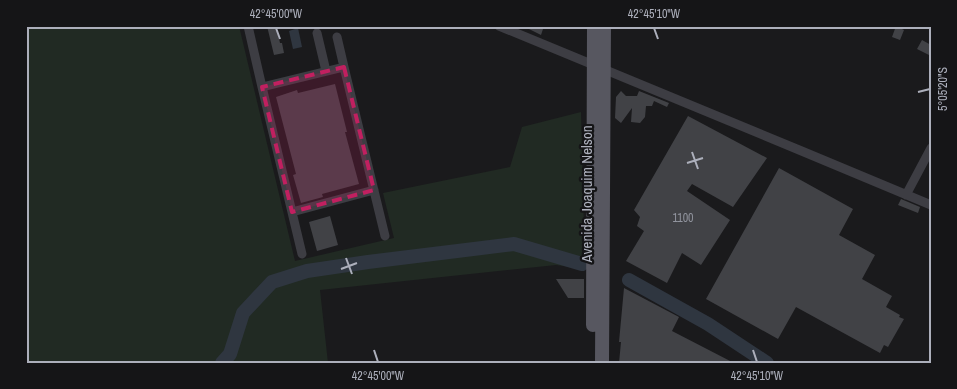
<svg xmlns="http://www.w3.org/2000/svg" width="957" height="389" font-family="'Archivo Narrow',sans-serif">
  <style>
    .green { fill: #212a23 }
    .water { fill: #2f3640 }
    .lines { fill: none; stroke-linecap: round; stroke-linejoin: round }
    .river { stroke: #2f3640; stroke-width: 14 }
    .building { fill: #414246 }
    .street { stroke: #3d3d43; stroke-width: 9 }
    .primary { stroke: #575760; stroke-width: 14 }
    .marked { fill: #c12060; fill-opacity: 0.2; stroke: #c12060; stroke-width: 4; stroke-dasharray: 10 6; stroke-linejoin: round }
    .ticks { fill: none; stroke: #acafbb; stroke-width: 2 }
    .labels { text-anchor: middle; stroke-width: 4.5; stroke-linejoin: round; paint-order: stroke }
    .number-label { font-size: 12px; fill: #91949e }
    .street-label { font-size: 15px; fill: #acafbb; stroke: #151517 }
    .neatline { fill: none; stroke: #acafbb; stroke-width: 2 }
    .ticks-label { font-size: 12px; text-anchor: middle; fill: #acafbb }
  </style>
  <rect width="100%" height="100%" fill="#1a1a1c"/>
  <path class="green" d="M26,26h213l56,235 99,-23 -11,-45 127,-26 12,-40 59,-15 4,157 -29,-4 -236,25 8,73h-302z"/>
  <path class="water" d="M298,28l4,19 -9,2 -4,-18z"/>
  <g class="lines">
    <path class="river" d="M629,280l79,44 59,39
      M222,363l8,-9 13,-41 29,-31 35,-11 61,-9 146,-18 68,20"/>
  </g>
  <path class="building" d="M267,26h9l4,17h2l2,10 -10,2z
    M523,26h21l-3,9z
    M896,26l8,4 -4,10 -8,-3z
    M922,40l9,5v11l-14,-7z
    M335,84l12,48h-2l14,52 -37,10 1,3 -22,6 -8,-28 3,-1 -20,-77 21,-7 1,3z
    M621,91l5,5h11l2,-5 30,12 -2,4 -13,-6 -2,5h-6l-1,11 -5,6 -9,-1 1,-14 -11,15 -6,-5 1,-21z
    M688,116l79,42 -34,49 -41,-23 -5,7 43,29 -29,45 -19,-12 -15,30 -41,-22 18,-30 -7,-5 3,-9 -6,-7z
    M779,168l74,41 -14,26 36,20 -13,24 30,17 -6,11 14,8 -1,2 5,2 -16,28 -4,-2 -4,8 -84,-46 -18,32 -72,-40z
    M901,199l19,8 -2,6 -20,-8z
    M330,216l8,29 -21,6 -8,-29z
    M556,279h28v19h-16z
    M624,288l55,29 -7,14 62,32h-115l2,-21h-2z"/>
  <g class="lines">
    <path class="street" d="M248,26l14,61 82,-20 41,169
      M499,26l305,126 127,53
      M317,33l9,38
      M337,37l7,30
      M262,87l40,167
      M906,195l25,-47
      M292,212l82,-22"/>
    <path class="primary" d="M593,325l1,-299
      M602,363l2,-337"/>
  </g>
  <path class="marked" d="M344,67l30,123 -82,22 -30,-125z"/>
  <path class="ticks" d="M276,28l4,11M654,28l4,11M918,92l12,-3M692,152l6,17M687,163l16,-5M346,258l6,16M341,269l16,-6M374,350l4,12M753,350l4,12"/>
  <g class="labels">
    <g class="number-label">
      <text x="683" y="222">1100</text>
    </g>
    <g class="street-label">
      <text transform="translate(587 194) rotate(-90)" y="5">Avenida Joaquim Nelson</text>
    </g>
  </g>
  <rect width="957" height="389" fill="none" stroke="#151517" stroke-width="55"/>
  <rect x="28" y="28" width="902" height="334" class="neatline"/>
  <g class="ticks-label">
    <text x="276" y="18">42°45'00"W</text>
    <text x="654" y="18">42°45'10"W</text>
    <text transform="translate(943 89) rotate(-90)" y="4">5°05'20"S</text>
    <text x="378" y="380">42°45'00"W</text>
    <text x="757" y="380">42°45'10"W</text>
  </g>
</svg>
